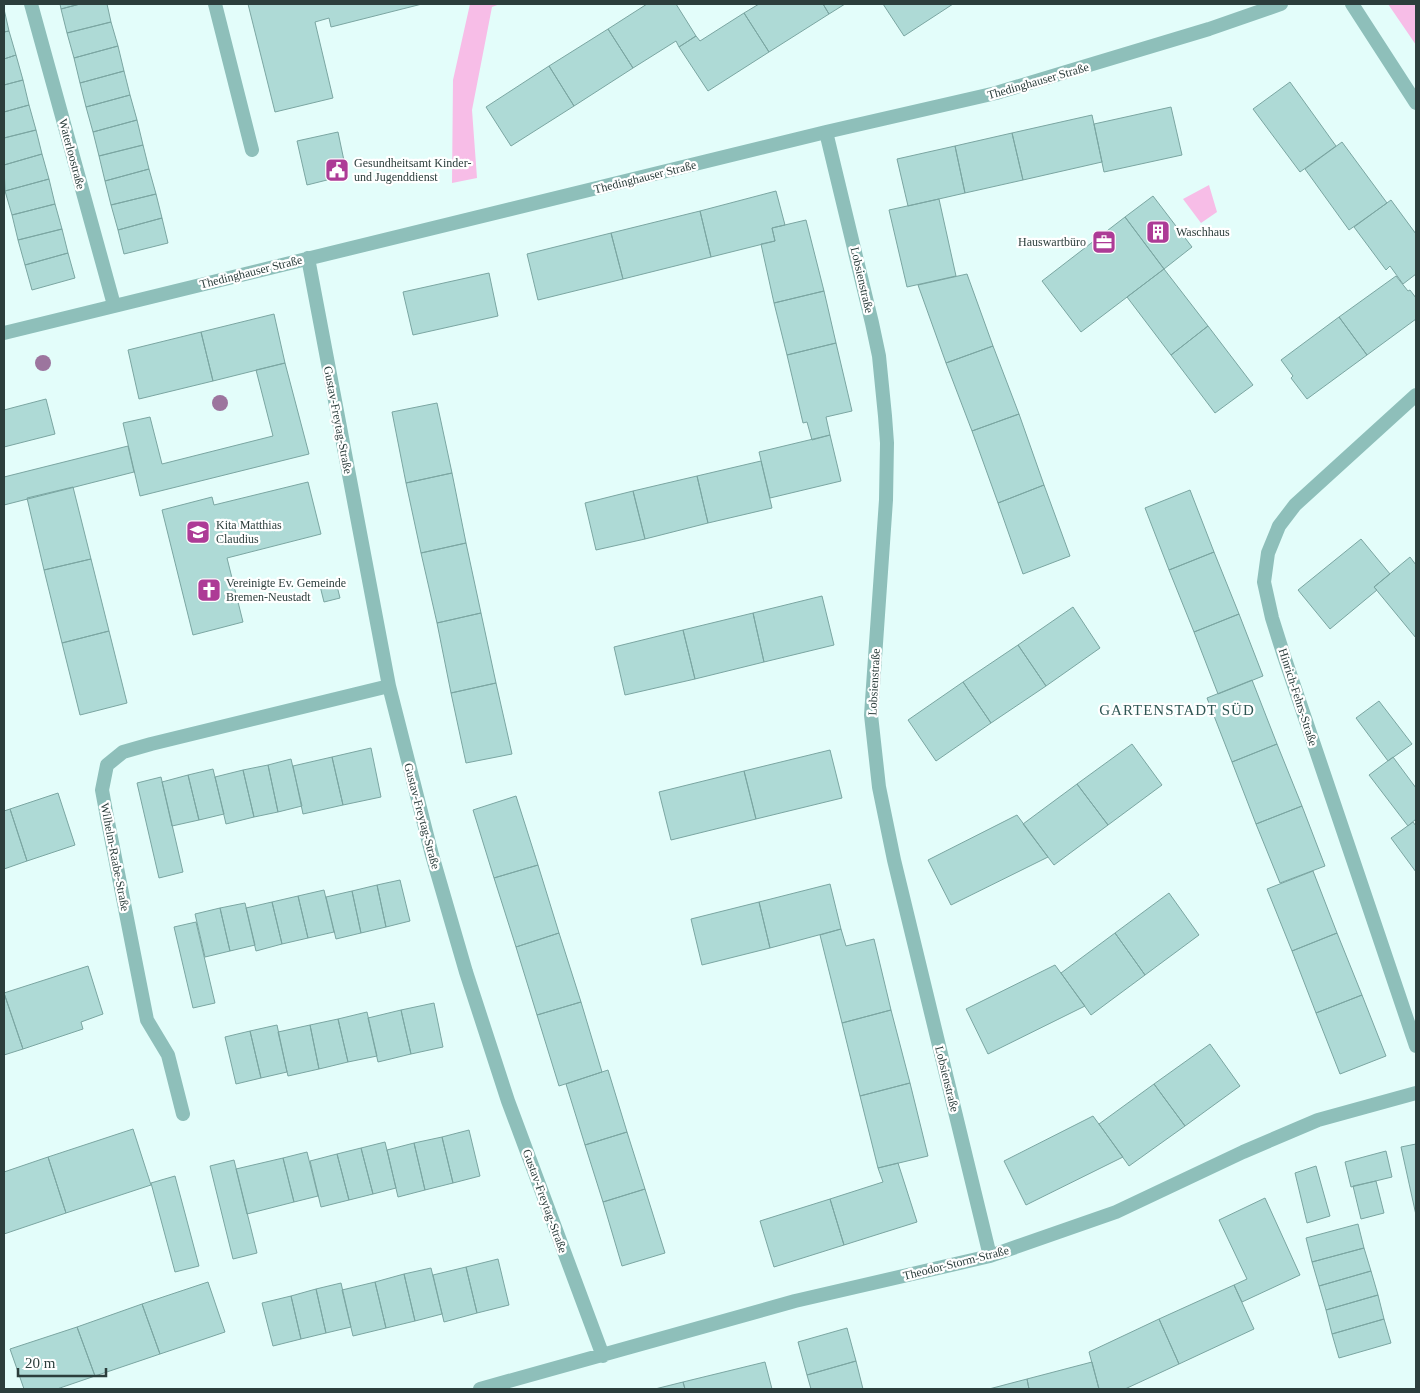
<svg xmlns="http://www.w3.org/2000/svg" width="1420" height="1393" font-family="'Times New Roman',serif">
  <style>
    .green { fill: #f7bde7 }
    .building { fill: #aedad6; stroke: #7ba6a2 }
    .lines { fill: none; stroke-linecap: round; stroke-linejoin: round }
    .service { stroke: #8ebfba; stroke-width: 14 }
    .minor { stroke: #8ebfba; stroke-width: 14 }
    .tree { fill: #9c759e }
    .labels { text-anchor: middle; stroke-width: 4.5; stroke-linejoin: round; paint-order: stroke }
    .street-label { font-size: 12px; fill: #2c3e3c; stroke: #fff }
    .poi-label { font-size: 12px; fill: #2c3e3c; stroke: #fff; text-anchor: start }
    .quarter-label { font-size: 15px; letter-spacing: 1px; fill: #2e5653; stroke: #fff }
  </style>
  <rect width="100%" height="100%" fill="#e3fdfa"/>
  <path class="green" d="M470,4h30l-8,3 -20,103 5,68 -25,5 1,-103z
    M1388,4h28v41z
    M1209,185l8,27 -16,11 -18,-24z"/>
  <path class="building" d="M60,4h20l-19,5z
    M80,4h27l4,18 -44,11 -6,-24z
    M248,4h174l-91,23 -2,-9 -14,4 18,76 -58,14z
    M647,4h29l20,32 -17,11 -3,-6 -43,27 -25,-39z
    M759,4h64l6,10 -60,38 -25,-39z
    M823,4h22l-16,10z
    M883,4h70l-49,32z
    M4,9l5,22 -5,1z
    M744,13l25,39 -61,39 -29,-44 17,-11 4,5z
    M111,22l7,24 -44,12 -7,-25z
    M608,29l25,39 -59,38 -25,-40z
    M9,31l7,24 -12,4v-27z
    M118,46l6,25 -44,12 -6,-25z
    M16,55l7,25 -19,5v-26z
    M549,66l25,40 -63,40 -25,-39z
    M124,71l6,24 -44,12 -6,-24z
    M23,80l6,25 -25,7v-27z
    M1290,82l46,64 -36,26 -47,-63z
    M130,95l7,25 -44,12 -7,-25z
    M29,105l7,25 -32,8v-26z
    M1171,107l11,48 -78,17 -10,-48z
    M1092,115l10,47 -79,18 -11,-47z
    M137,120l6,25 -44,11 -6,-24z
    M36,130l6,24 -38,11v-27z
    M338,132l9,43 -40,10 -10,-44z
    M1012,133l11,47 -58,13 -10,-47z
    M1342,142l45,61 -38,27 -44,-61z
    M143,145l6,24 -44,12 -6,-25z
    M955,146l10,47 -57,13 -11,-47z
    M42,154l7,25 -44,12 -1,-26z
    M149,169l7,25 -45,11 -6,-24z
    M49,179l6,25 -43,11 -7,-24z
    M776,191l9,34 -13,3 3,13 -64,16 -11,-46z
    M156,194l6,24 -44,12 -7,-25z
    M1153,196l39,51 -28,22 -39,-52z
    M939,199l17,77 -49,11 -18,-77z
    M1391,200l25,34v40l-13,10 -13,-18 -4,4 -32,-43z
    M55,204l7,25 -44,11 -6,-25z
    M700,211l11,46 -88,22 -12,-46z
    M1125,217l39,52 -83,63 -39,-51z
    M162,218l6,25 -44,11 -6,-24z
    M806,220l18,71 -50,12 -13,-59 14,-3 -3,-13z
    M62,229l6,24 -43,12 -7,-25z
    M611,233l12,46 -85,21 -11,-46z
    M68,253l7,25 -43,12 -7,-25z
    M1164,269l44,57 -37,29 -44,-58z
    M489,273l9,43 -85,19 -10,-43z
    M967,274l26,72 -47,17 -28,-78z
    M1396,276l12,15 2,-1 6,8v21l-49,36 -28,-38z
    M824,291l12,52 -49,12 -13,-52z
    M274,314l11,49 -72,18 -12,-49z
    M1339,317l28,38 -60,44 -16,-21 2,-2 -12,-16z
    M1208,326l45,59 -38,28 -44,-58z
    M201,332l12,49 -74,18 -11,-49z
    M836,343l16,68 -26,6 4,18 -18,5 -5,-18 -4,1 -16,-68z
    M993,346l26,68 -47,17 -26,-68z
    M285,363l24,91 -169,42 -17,-73 27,-6 12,47 111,-28 -17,-66z
    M46,399l9,35 -51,13v-37z
    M437,403l15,70 -46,10 -14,-71z
    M1019,414l25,71 -46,18 -26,-72z
    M830,435l11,46 -71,17 -11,-46z
    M128,446l6,26 -130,33v-28z
    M761,461l11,47 -64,15 -11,-47z
    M452,473l14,70 -45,10 -15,-70z
    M697,476l11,47 -63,16 -12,-48z
    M308,482l13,52 -94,24 16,64 -50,13 -31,-125 50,-13 2,8z
    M1044,485l26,71 -47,18 -25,-71z
    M73,487l18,72 -47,11 -17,-72z
    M1190,490l24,62 -45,18 -24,-62z
    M633,491l12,48 -49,11 -11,-47z
    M1361,539l29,35 -16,13 3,3 -47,39 -32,-39z
    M466,543l15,70 -44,10 -16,-70z
    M1214,552l25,62 -45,18 -25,-62z
    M1410,557l6,8v73l-42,-51z
    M91,559l18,72 -47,12 -18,-73z
    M336,582l4,16 -16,4 -4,-16z
    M822,596l12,49 -70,17 -11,-49z
    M1073,607l27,41 -54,38 -28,-41z
    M481,613l15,70 -45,10 -14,-70z
    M753,613l11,49 -69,17 -12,-49z
    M1239,614l24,62 -45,18 -24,-62z
    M683,630l12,49 -70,16 -11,-48z
    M109,631l18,72 -47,12 -18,-72z
    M1018,645l28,41 -55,37 -28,-41z
    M1252,680l25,64 -45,18 -25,-64z
    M963,682l28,41 -55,38 -28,-41z
    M496,683l16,71 -46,9 -15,-70z
    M1379,701l33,43 -24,17 -32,-43z
    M1132,744l30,41 -54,40 -31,-41z
    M1277,744l25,62 -46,18 -24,-62z
    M371,748l10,49 -38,8 -11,-48z
    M830,750l12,48 -86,21 -12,-48z
    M332,757l11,48 -40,9 -10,-48z
    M1393,757l23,31v31l-8,7 -39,-51z
    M291,759l11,47 -24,6 -10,-47z
    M268,765l10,47 -24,5 -11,-47z
    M213,769l11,45 -25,6 -11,-45z
    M243,770l11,47 -28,7 -11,-47z
    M744,771l12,48 -85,21 -12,-48z
    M188,775l11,45 -27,6 -10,-44z
    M161,777l22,95 -24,6 -22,-95z
    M1077,784l31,41 -54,40 -31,-41z
    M58,793l17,52 -48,16 -17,-52z
    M516,796l22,69 -44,13 -21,-68z
    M1302,806l23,60 -45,17 -24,-59z
    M10,809l17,52 -23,8v-58z
    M1017,815l31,42 -97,48 -23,-45z
    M1413,822l3,4v46l-25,-34z
    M538,865l21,68 -43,14 -22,-69z
    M1313,871l24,62 -45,18 -25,-62z
    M400,880l10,41 -24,6 -9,-42z
    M830,884l11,45 -71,19 -11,-46z
    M377,885l9,42 -25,6 -9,-42z
    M324,890l10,42 -26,6 -10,-42z
    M352,891l9,42 -25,6 -10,-42z
    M1169,893l30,42 -54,40 -30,-42z
    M298,896l10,42 -26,6 -10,-42z
    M272,902l10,42 -26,7 -10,-43z
    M759,902l11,46 -68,17 -11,-46z
    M245,903l10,42 -25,6 -10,-43z
    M220,908l10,43 -25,6 -10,-43z
    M196,922l19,81 -22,5 -19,-81z
    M841,929l5,17 28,-7 17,71 -49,13 -22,-88z
    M559,933l22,69 -44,13 -21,-68z
    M1115,933l30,42 -54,40 -30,-42z
    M1337,933l25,62 -46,18 -24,-62z
    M1055,965l30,41 -97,48 -22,-45z
    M88,966l15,48 -22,8 2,7 -60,20 -19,-56z
    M4,993l19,56 -19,6z
    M1362,995l24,61 -46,18 -24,-61z
    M581,1002l21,70 -43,14 -22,-71z
    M434,1003l9,44 -32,7 -10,-44z
    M401,1010l10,44 -33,8 -10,-44z
    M891,1010l19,73 -50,13 -18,-73z
    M367,1012l10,44 -29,6 -10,-43z
    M338,1019l10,43 -29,7 -9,-44z
    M277,1025l10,47 -26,6 -11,-47z
    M310,1025l9,44 -31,7 -10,-44z
    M250,1031l11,47 -25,6 -11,-47z
    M1210,1044l30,42 -55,40 -31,-42z
    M608,1070l19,62 -42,13 -19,-61z
    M910,1083l18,73 -50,12 -18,-72z
    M1154,1084l31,42 -56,40 -30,-42z
    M1093,1116l30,41 -97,48 -22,-44z
    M133,1129l18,56 -85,28 -18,-56z
    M469,1130l11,46 -27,7 -11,-46z
    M627,1132l18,57 -42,13 -18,-57z
    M442,1137l11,46 -28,7 -11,-47z
    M385,1142l11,46 -23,6 -12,-46z
    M414,1143l11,47 -27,7 -11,-47z
    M1416,1144v71l-15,-68z
    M361,1148l12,46 -24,6 -12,-46z
    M1386,1151l6,26 -41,10 -6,-25z
    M307,1152l11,44 -24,6 -11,-44z
    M337,1154l12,46 -28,7 -11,-46z
    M48,1157l18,56 -62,21v-62z
    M283,1158l11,44 -47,12 -11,-45z
    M234,1160l23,93 -24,6 -23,-93z
    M898,1163l19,59 -73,23 -14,-46 53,-17 -5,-14z
    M1316,1166l14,50 -23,7 -12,-50z
    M175,1176l24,90 -24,6 -24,-89z
    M1376,1181l8,32 -23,6 -8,-33z
    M645,1189l20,64 -43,13 -19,-64z
    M1265,1198l35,77 -58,27 -8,-17 13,-6 -28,-59z
    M830,1199l14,46 -70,22 -14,-46z
    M1358,1224l6,24 -52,14 -6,-24z
    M1364,1248l7,23 -52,15 -7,-24z
    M498,1259l11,46 -32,8 -11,-46z
    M466,1267l11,46 -33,9 -11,-47z
    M431,1268l11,46 -27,7 -11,-47z
    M1371,1271l7,24 -52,15 -7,-24z
    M404,1274l11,47 -29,7 -11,-46z
    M208,1282l17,50 -65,22 -18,-50z
    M375,1282l11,46 -33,8 -11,-46z
    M341,1283l10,44 -25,6 -10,-44z
    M1234,1285l20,44 -75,35 -20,-45z
    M316,1289l10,44 -25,6 -10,-43z
    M1378,1295l6,24 -52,15 -6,-24z
    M291,1296l10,43 -28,7 -11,-43z
    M142,1304l18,50 -65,22 -18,-49z
    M1159,1319l20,45 -54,25h-26l-10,-37z
    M1384,1319l7,24 -52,15 -7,-24z
    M77,1327l18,49 -38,13h-33l-14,-40z
    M847,1328l9,33 -49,14 -9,-33z
    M856,1361l7,28h-52l-4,-14z
    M765,1362l7,27h-87l-2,-7z
    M1092,1362l7,27h-70l-2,-10z
    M1027,1379l2,10h-40z
    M683,1382l2,7h-30z"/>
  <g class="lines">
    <path class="service" d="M215,4l37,146"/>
    <path class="minor" d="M31,4l83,301
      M1352,4l64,99
      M826,132l46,191 7,33 6,60 2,27 -1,57 -15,215 8,72 15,73 96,396
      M308,258l81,428 43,169 34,117 42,129 95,255
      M4,333l822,-201 170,-39 213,-64 72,-25
      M1416,395l-121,110 -16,21 -11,27 -4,29 8,36 12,38 132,390
      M183,1114l-15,-59 -21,-35 -40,-203 -5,-27 5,-25 16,-13 28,-8 238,-58
      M480,1389l315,-88 195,-45 126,-44 127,-60 75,-32 98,-27"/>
  </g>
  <g class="tree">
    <circle cx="43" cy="363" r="8"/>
    <circle cx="220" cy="403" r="8"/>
  </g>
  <defs>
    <g id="civic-square" transform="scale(1.25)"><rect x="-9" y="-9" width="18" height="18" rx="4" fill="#ad3b96" stroke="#fff"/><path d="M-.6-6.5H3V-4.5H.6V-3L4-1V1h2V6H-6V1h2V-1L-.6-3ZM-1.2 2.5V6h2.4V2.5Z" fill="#fff"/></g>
    <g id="building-square" transform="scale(1.25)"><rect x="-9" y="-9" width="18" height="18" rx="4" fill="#ad3b96" stroke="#fff"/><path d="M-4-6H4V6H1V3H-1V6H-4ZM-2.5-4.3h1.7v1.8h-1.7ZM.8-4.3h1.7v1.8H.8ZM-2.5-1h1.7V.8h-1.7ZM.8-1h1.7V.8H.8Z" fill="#fff"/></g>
    <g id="office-square" transform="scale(1.25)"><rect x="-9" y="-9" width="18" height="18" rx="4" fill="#ad3b96" stroke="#fff"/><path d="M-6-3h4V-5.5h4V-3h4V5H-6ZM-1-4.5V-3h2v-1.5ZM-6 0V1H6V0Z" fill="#fff"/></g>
    <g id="school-square" transform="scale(1.25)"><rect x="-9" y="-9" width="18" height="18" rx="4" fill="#ad3b96" stroke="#fff"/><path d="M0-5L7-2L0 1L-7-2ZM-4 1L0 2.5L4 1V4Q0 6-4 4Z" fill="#fff"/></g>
    <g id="church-square" transform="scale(1.25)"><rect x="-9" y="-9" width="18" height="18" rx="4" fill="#ad3b96" stroke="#fff"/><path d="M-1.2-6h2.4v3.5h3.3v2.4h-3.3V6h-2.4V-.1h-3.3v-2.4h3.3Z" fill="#fff"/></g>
  </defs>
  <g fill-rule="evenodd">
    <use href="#civic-square" x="337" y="170"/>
    <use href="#building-square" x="1158" y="232"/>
    <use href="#office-square" x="1104" y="242"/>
    <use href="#school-square" x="198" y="532"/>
    <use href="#church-square" x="209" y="590"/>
  </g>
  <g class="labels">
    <g class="street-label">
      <text transform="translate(1038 81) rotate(-16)" y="4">Thedinghauser Straße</text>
      <text transform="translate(72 154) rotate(75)" y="4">Waterloostraße</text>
      <text transform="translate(645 177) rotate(-14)" y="4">Thedinghauser Straße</text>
      <text transform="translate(251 272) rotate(-14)" y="4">Thedinghauser Straße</text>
      <text transform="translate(862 280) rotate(77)" y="4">Lobsienstraße</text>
      <text transform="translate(338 420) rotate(79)" y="4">Gustav-Freytag-Straße</text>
      <text transform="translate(874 682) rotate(-87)" y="4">Lobsienstraße</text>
      <text transform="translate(1298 697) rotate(72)" y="4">Hinrich-Fehrs-Straße</text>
      <text transform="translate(422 816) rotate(75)" y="4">Gustav-Freytag-Straße</text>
      <text transform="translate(115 857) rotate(79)" y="4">Wilhelm-Raabe-Straße</text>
      <text transform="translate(947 1079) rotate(76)" y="4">Lobsienstraße</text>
      <text transform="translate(545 1201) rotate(70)" y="4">Gustav-Freytag-Straße</text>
      <text transform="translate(956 1263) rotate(-14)" y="4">Theodor-Storm-Straße</text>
    </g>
    <g class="poi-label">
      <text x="354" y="167">Gesundheitsamt Kinder-<tspan x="354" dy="14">und Jugenddienst</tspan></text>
      <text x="1176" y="236">Waschhaus</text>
      <text x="1086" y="246" text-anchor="end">Hauswartbüro</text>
      <text x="216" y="529">Kita Matthias<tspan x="216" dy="14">Claudius</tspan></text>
      <text x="226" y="587">Vereinigte Ev. Gemeinde<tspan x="226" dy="14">Bremen-Neustadt</tspan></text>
    </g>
    <g class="quarter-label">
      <text x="1177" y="715">GARTENSTADT SÜD</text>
    </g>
  </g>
  <rect width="1420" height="1393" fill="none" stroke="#2c3e3c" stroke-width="10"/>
  <path d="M18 1368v8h88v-8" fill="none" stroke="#2c3e3c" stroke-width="2.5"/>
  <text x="25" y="1368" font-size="15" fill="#2c3e3c" stroke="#ffffff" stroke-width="4" paint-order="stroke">20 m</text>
</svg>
